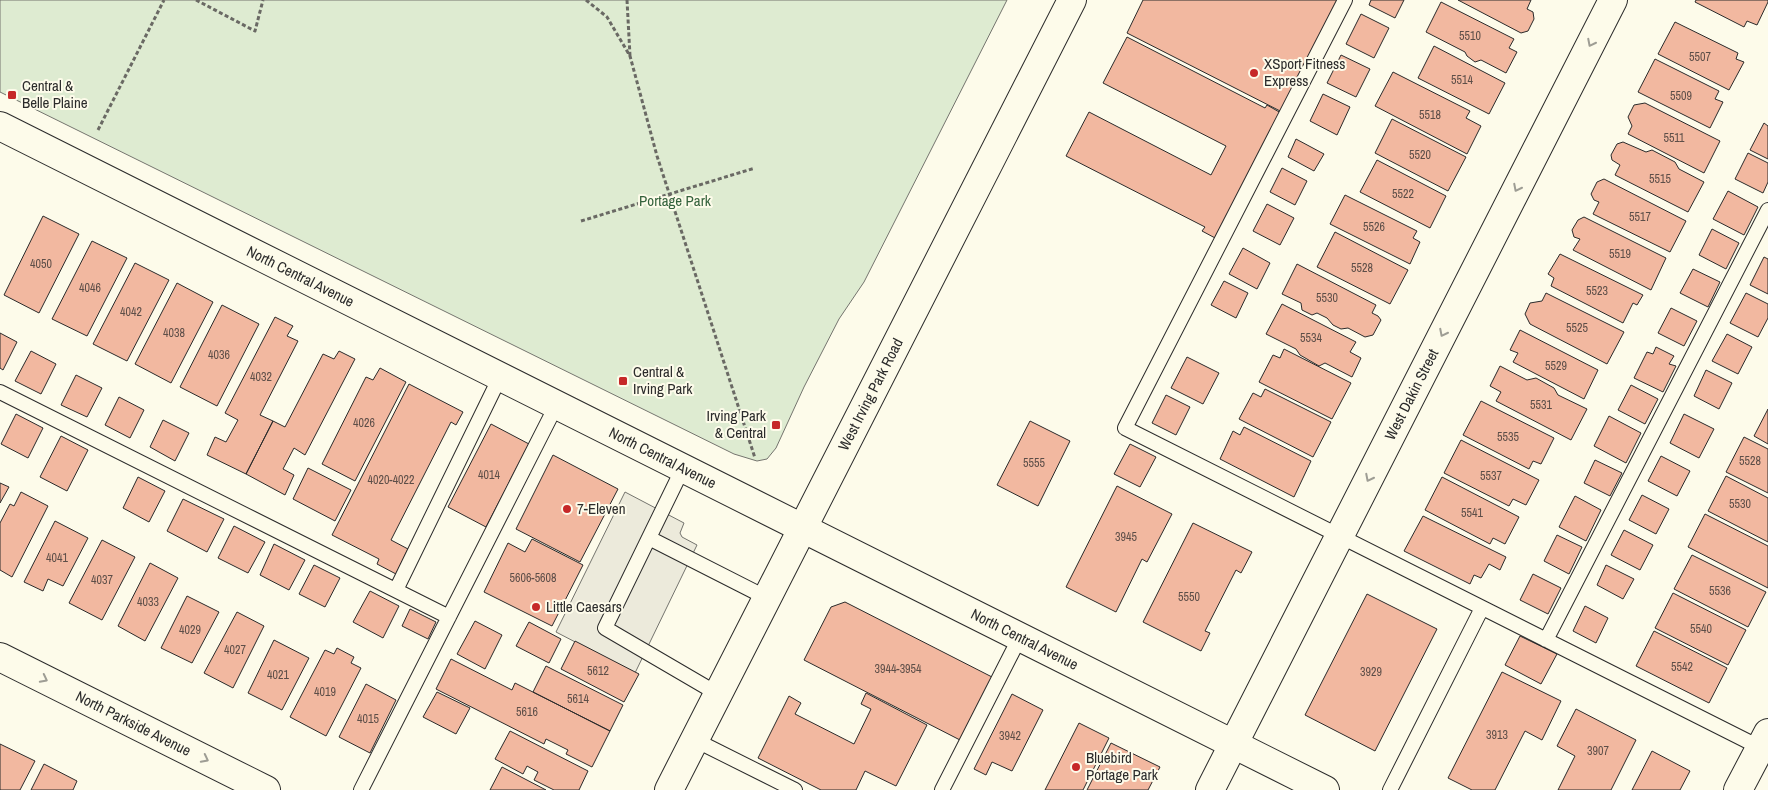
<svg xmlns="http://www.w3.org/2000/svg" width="1768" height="790" font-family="'Archivo Narrow',sans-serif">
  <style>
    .green { fill: #deebd1; stroke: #74746e }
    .parking { fill: #eceadb; stroke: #74746e }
    .building { fill: #f2b8a0; stroke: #2b2b2b }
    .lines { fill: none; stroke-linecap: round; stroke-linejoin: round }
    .lane-casing { stroke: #2b2b2b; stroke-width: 16 }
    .street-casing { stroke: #2b2b2b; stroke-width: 30 }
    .secondary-casing { stroke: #2b2b2b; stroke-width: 30 }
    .primary-casing { stroke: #2b2b2b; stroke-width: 30 }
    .path { stroke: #6a6964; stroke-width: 3; stroke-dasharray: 4 2.5; stroke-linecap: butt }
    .lane { stroke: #fdfbea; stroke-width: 14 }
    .street { stroke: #fdfbea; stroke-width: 28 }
    .secondary { stroke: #fdfbea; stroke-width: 28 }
    .primary { stroke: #fdfbea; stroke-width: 28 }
    .oneway { stroke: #9e9d94 }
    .poi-dot { fill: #c62828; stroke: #fdfbea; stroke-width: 2 }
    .labels { text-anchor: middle; stroke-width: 4; stroke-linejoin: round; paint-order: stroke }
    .number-label { font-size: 12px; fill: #5d4e48 }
    .poi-label { font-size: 15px; fill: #2b2b2b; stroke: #fdfbea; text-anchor: start }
    .park-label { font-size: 15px; fill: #34623c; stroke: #fdfbea }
    .street-label { font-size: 15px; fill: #2b2b2b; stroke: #fdfbea }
  </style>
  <rect width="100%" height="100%" fill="#fdfbea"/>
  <path class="green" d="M0,0h1007l-143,282 -25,37 -35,68 -28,61 -9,11 -10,2 -23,-7 -734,-362z"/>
  <path class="parking" d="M625,492l59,31 -4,10 2,4 15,8 -62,128 -79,-41z"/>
  <path class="building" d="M1143,0h198l-57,113 -157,-80z
    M1371,0h33l-9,18 -26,-13z
    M1458,0h73l-4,9 6,3 1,7 -6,12 -7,2z
    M1696,0h72v2l-11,23 -10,-4 -3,6 -49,-25z
    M1441,2l73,37 -5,9 8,4 -11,21 -25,-13 -6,2 -8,-6 -2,-4 -39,-20z
    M1361,14l28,14 -15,30 -28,-14z
    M1675,22l63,31 -2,6 8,3 -15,28 -71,-36z
    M1127,37l138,71 2,-3 14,8 -64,126 -15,-8 3,-4 -139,-71 23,-44 122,63 15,-29 -123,-63z
    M1434,46l71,37 -16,31 -71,-36z
    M1341,55l29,14 -14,28 -29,-14z
    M1655,59l64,32 -4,8 8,3 -13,26 -72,-36z
    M1393,72l77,39 -4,7 15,8 -14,28 -92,-48z
    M1323,94l27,13 -13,28 -27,-14z
    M1645,103l75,38 -16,32 -76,-39 4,-8 -4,-9 6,-12z
    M1392,119l74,38 -18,34 -73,-38z
    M1764,123l4,3v33l-18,-9z
    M1296,139l28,15 -10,17 -26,-14z
    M1623,142l23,10 6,-2 23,12 4,7 25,13 -16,30 -73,-37 5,-10 -8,-5 -1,-5 6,-11z
    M1748,153l20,10v19l-5,11 -28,-14z
    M1377,160l69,36 -16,32 -70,-36z
    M1282,168l25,13 -12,24 -25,-13z
    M1604,179l82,42 -16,31 -77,-38 6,-12 -5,-2 -3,-6 6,-12z
    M1728,191l30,16 -14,28 -31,-16z
    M1345,195l72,36 -4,7 7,4 -10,22 -80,-40z
    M1267,204l27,14 -14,27 -27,-14z
    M43,216l36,18 -40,79 -35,-18z
    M1584,217l82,41 -15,32 -78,-40 7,-11 -6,-2 -2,-7 6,-10z
    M1712,229l27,14 -13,26 -27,-14z
    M1335,232l73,38 -18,34 -73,-37z
    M92,241l35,17 -40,78 -35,-17z
    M1243,248l27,15 -13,26 -28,-15z
    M1560,254l83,41 -6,10 -4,-2 -10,20 -72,-37 3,-8 -6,-4z
    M1764,257l4,2v35l-18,-9z
    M135,263l34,17 -42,81 -34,-17z
    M1297,264l79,41 -4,8 6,3 3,4 -8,15 -8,2 -17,-9 -7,1 -8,-4 -6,-7 -10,-5 -5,2 -10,-5 -1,-7 -19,-9z
    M1693,269l27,13 -12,25 -28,-14z
    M1224,281l24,12 -12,25 -25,-13z
    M177,283l36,19 -42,81 -36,-19z
    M1546,293l78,39 -17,32 -77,-40 -5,-10 5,-11 12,-2z
    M1746,293l22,11v14l-10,19 -28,-14z
    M1282,304l74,38 -6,10 11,6 -9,19 -27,-14 -6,3 -19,-11 -4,-6 -30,-15z
    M222,305l37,19 -42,82 -37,-19z
    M1671,308l26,13 -13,25 -26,-13z
    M275,317l18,9 -6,10 11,5 -38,74 13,6 -27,53 -39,-19 8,-18 11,5 12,-22 -13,-7z
    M1520,330l78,40 -14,29 -71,-37 5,-9 -8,-3z
    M0,333l17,9 -14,28 -3,-2z
    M1727,334l25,13 -14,27 -26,-13z
    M1656,347l18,9 -5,8 7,2 -13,26 -29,-14 13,-26 6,2z
    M1284,349l67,34 -19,36 -73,-37 14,-27 7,3z
    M31,351l25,13 -15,30 -26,-13z
    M339,351l16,8 -50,96 -11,-7 -11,21 11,6 -9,20 -39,-21 27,-53 12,6 38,-73 11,5z
    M1187,357l32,16 -16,31 -32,-16z
    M1500,366l27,14 9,-2 18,10 4,7 29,14 -16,31 -75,-39 5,-9 -11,-6z
    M380,368l26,14 -51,99 -33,-17 44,-87 7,3z
    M1706,370l26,13 -13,26 -25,-13z
    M76,375l26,13 -15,29 -26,-12z
    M409,384l54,28 -7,13 -5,-3 -60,118 17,9 -12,25 -19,-10 2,-5 -47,-24z
    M1631,385l27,14 -13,25 -27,-14z
    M1265,389l66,33 -18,35 -74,-38 14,-26 8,4z
    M1166,395l24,12 -14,28 -24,-12z
    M119,397l25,13 -14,28 -25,-13z
    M1481,401l73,37 -13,26 -8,-3 -4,8 -66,-34z
    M1768,409v35l-14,-8z
    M16,414l27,14 -15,30 -27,-14z
    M1684,414l30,15 -15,29 -29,-15z
    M1609,416l32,17 -15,30 -32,-17z
    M163,420l26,13 -14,28 -25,-14z
    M1030,421l40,20 -32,65 -41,-21z
    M491,424l38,20 -43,83 -38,-20z
    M1244,427l67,34 -17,36 -74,-38 13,-28 7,4z
    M61,436l27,14 -21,41 -27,-14z
    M1744,437l24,12v44l-42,-21z
    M1461,440l78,40 -13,25 -13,-6 -4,7 -65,-33z
    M1130,444l26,13 -16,30 -26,-13z
    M553,455l65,34 -38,73 -64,-33z
    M1661,456l29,15 -13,25 -29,-15z
    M1595,460l27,13 -12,23 -26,-13z
    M308,468l43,22 -16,31 -42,-22z
    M1726,476l42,22v44l-60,-31z
    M138,477l27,14 -16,31 -26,-14z
    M1442,477l77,40 -14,27 -12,-6 -3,6 -65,-34z
    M0,483l9,4 -9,16z
    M1117,486l55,28 -25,48 -5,-3 -26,53 -50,-25z
    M21,492l27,14 -36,71 -12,-7v-47l10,-19 4,2z
    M1642,495l27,14 -13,25 -27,-14z
    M1575,496l26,14 -15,31 -27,-14z
    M183,499l41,20 -17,33 -40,-21z
    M1705,514l63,32v42l-80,-41z
    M1423,516l83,41 -6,13 -11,-6 -8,14 -7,-3 -4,9 -66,-33z
    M55,521l33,17 -25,48 -15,-7 -5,12 -19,-9z
    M1193,523l59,29 -11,21 -5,-3 -31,61 5,2 -9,18 -58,-29z
    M234,526l31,16 -17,31 -30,-15z
    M1624,530l29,15 -13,25 -29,-15z
    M1557,535l25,12 -13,27 -25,-13z
    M532,539l51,26 -31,61 -68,-34 24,-49 17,9z
    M102,540l33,17 -33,63 -33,-17z
    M274,544l31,16 -16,30 -29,-15z
    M1692,555l74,37 -18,35 -74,-38z
    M150,563l28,15 -33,63 -27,-15z
    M314,565l26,13 -15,29 -26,-13z
    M1606,565l28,14 -11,20 -26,-14z
    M1533,574l28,14 -13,26 -28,-14z
    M370,591l29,15 -16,32 -30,-16z
    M1673,593l73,37 -18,35 -73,-37z
    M1367,594l70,35 -62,122 -70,-36z
    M187,596l32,16 -27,51 -31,-15z
    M845,602l147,75 -32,63 -156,-80 27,-53z
    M1585,606l23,12 -12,25 -23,-12z
    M410,609l26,13 -8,17 -26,-13z
    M237,612l27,14 -31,62 -29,-15z
    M475,621l27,14 -17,34 -28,-15z
    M529,622l32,17 -12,24 -33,-17z
    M1654,631l73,37 -18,35 -73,-37z
    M1520,636l37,18 -16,30 -36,-19z
    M274,640l35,18 -27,52 -34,-17z
    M575,641l64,33 -15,28 -63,-33z
    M337,648l17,9 -3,6 10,5 -35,68 -36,-19 35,-67 9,4z
    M451,659l61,31 3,-7 95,48 -18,36 -26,-13 2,-4 -22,-11 -2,5 -108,-55z
    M546,666l77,39 -13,26 -77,-39z
    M1502,672l59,29 -19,39 -17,-9 -30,59h-23l-24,-12z
    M366,684l30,16 -26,53 -31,-16z
    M437,692l33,16 -14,26 -33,-17z
    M866,693l61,32 -31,61 -31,-15 -9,19h-35l-63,-32 31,-62 12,7 -6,11 59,30 17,-35 -10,-5z
    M1012,694l31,16 -31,61 -20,-9 -6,13 -12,-6z
    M1576,709l60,31 -25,50h-53l17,-34 -18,-10z
    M1079,723l30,15 -26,52h-38z
    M510,731l78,40 -9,19h-25l-20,-10 4,-8 -11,-6 -4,8 -28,-15z
    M1111,743l49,24 -12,23h-61z
    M0,744l35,17 -15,29h-20z
    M1652,751l38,20 -10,19h-48z
    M44,764l33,17 -4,9h-42z
    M502,767l44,23h-56z"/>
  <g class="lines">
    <g class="lane-casing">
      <path id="lane" d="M1345,0l-220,428 638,321
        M0,392l449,225
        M683,468l-78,160 113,66
        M649,538l118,60
        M396,590l104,-213
        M1546,640l222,-430
        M695,740l100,50
        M361,790l196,-386
        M942,790l78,-153
        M1390,790l92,-182"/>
    </g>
    <g class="street-casing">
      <g id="street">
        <path id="s1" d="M0,657l266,133"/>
        <path id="s2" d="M1210,790l403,-790"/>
        <path d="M1738,790l30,-57"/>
      </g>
    </g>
    <g class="secondary-casing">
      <g id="secondary">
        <path id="s3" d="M0,126l1325,664"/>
      </g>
    </g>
    <g class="primary-casing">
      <g id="primary">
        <path id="s4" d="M669,790l403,-790"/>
      </g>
    </g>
    <path class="path" d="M196,0l59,31 8,-31
      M586,0l21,17 23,39 27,100 98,302
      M627,0l3,56
      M98,130l66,-130
      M581,221l174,-53"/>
    <use href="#lane" class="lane"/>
    <use href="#street" class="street"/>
    <use href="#secondary" class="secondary"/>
    <use href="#primary" class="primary"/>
  </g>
  <defs><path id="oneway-chevron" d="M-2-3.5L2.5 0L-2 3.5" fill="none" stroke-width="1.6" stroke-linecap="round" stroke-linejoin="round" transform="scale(1.25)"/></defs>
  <g class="oneway">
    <use href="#oneway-chevron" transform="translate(1591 43) rotate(117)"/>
    <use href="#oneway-chevron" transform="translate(1517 188) rotate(117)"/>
    <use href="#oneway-chevron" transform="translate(1443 333) rotate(117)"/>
    <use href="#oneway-chevron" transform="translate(1369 478) rotate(117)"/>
    <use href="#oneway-chevron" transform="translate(44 679) rotate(27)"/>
    <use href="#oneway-chevron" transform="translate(205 759) rotate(27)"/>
  </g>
  <g class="poi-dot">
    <circle cx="1254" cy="73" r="5"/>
    <rect x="7" y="90" width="10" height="10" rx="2.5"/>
    <rect x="618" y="376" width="10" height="10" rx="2.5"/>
    <rect x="771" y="420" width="10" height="10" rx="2.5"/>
    <circle cx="567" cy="509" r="5"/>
    <circle cx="536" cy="607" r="5"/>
    <circle cx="1076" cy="767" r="5"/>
  </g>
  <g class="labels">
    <g class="number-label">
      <text x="1470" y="40">5510</text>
      <text x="1700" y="61">5507</text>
      <text x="1462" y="84">5514</text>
      <text x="1681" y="100">5509</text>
      <text x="1430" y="119">5518</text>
      <text x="1674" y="142">5511</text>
      <text x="1420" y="159">5520</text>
      <text x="1660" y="183">5515</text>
      <text x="1403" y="198">5522</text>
      <text x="1640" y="221">5517</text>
      <text x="1374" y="231">5526</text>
      <text x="1620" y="258">5519</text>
      <text x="41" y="268">4050</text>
      <text x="1362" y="272">5528</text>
      <text x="90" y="292">4046</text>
      <text x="1597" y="295">5523</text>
      <text x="1327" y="302">5530</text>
      <text x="131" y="316">4042</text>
      <text x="1577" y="332">5525</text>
      <text x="174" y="337">4038</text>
      <text x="1311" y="342">5534</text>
      <text x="219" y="359">4036</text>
      <text x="1556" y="370">5529</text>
      <text x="261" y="381">4032</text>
      <text x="1541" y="409">5531</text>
      <text x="364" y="427">4026</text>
      <text x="1508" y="441">5535</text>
      <text x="1750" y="465">5528</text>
      <text x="1034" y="467">5555</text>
      <text x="489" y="479">4014</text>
      <text x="1491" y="480">5537</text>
      <text x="391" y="484">4020-4022</text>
      <text x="1740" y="508">5530</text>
      <text x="1472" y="517">5541</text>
      <text x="1126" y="541">3945</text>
      <text x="57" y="562">4041</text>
      <text x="533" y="582">5606-5608</text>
      <text x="102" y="584">4037</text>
      <text x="1720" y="595">5536</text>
      <text x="1189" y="601">5550</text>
      <text x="148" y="606">4033</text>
      <text x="1701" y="633">5540</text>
      <text x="190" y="634">4029</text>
      <text x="235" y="654">4027</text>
      <text x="1682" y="671">5542</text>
      <text x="898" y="673">3944-3954</text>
      <text x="598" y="675">5612</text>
      <text x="1371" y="676">3929</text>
      <text x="278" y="679">4021</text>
      <text x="325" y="696">4019</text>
      <text x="578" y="703">5614</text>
      <text x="527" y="716">5616</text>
      <text x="368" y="723">4015</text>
      <text x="1497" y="739">3913</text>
      <text x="1010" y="740">3942</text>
      <text x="1598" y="755">3907</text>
    </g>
    <g class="poi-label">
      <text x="1264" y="69">XSport Fitness<tspan x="1264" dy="17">Express</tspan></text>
      <text x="22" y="91">Central &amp;<tspan x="22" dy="17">Belle Plaine</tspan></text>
      <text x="633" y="377">Central &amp;<tspan x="633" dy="17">Irving Park</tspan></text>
      <text x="766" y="421" text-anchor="end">Irving Park<tspan x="766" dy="17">&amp; Central</tspan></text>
      <text x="577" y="514">7-Eleven</text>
      <text x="546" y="612">Little Caesars</text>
      <text x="1086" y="763">Bluebird<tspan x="1086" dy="17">Portage Park</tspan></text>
    </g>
    <g class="park-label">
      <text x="675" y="206">Portage Park</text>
    </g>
    <g class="street-label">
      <text dy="5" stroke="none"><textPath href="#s3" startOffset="336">North Central Avenue</textPath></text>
      <text dy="5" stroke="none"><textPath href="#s4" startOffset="444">West Irving Park Road</textPath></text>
      <text dy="5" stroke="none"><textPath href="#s2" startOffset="444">West Dakin Street</textPath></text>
      <text dy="5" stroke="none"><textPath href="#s3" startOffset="741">North Central Avenue</textPath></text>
      <text dy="5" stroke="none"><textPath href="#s3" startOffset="1146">North Central Avenue</textPath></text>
      <text dy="5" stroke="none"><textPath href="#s1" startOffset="149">North Parkside Avenue</textPath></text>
    </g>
  </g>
</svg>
